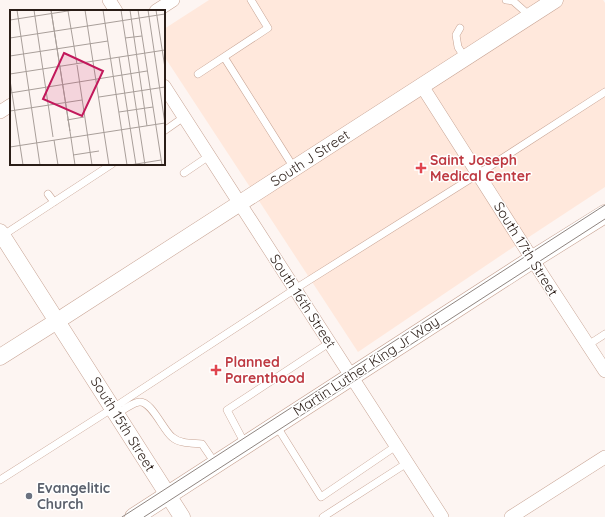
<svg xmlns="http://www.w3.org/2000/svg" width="605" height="517" font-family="Quicksand,sans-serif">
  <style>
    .medical { fill: #ffe8dc }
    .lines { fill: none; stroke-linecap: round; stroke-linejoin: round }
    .service-casing { stroke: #c8a494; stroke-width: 8 }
    .minor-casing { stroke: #c8a494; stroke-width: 14 }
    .tertiary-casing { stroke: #c8a494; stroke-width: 17 }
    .secondary-casing { stroke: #c8a494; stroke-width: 19 }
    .service { stroke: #fff; stroke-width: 7 }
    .minor { stroke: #fff; stroke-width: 13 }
    .tertiary { stroke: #fff; stroke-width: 16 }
    .secondary { stroke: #fff; stroke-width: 18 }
    .tram { stroke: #8f8580; stroke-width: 1 }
    .health-dot { fill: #e0444e; stroke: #fff; stroke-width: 1.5 }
    .worship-dot { fill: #6b7280; stroke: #fff; stroke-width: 1.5 }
    .labels { text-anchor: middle; stroke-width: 3; stroke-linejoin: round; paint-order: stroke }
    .street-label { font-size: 14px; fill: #2a1d17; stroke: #fff }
    .health-label { font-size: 14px; font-weight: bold; fill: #be3a42; stroke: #fff; text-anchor: start }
    .worship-label { font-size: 14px; font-weight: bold; fill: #5b616d; stroke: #fff; text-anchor: start }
    .inset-road { fill: none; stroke: #a99f9a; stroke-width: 1 }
    .view { fill: #c2185b; fill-opacity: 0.15; stroke: #c2185b; stroke-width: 2 }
    .inset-edge { fill: none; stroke: #2a1d17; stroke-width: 2 }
  </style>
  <rect width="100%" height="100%" fill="#fdf5f2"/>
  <path class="medical" d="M209,0h394l2,3v184l-99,65 -148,100 -194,-296v-27z"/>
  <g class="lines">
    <g class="service-casing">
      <path id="service" d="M506,0l7,1 17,15
        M460,28l-4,7 2,12 7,11
        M224,57l70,111
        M198,74l70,-46 -17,-28
        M164,131l20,-14
        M184,173l25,-17
        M48,194l6,8
        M2,236l110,-72
        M588,345l17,-11
        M117,414c6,-4 15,-11 22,-12 12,-2 24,28 33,35 8,7 20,6 30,7l13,19
        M276,425l45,72 75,-51
        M245,444l-18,-34 102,-67
        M0,480l113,-72 182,-119 183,-115 127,-82
        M323,517l84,-54"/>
    </g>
    <g class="minor-casing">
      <path id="minor" d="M109,0l7,11
        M156,11l17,-11
        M164,86l278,431
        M422,86l121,190 62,95
        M0,112l11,-7
        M511,517l94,-60"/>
    </g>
    <g class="tertiary-casing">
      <path id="tertiary" d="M0,232l182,285
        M65,316l490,-316
        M0,357l57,-36"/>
    </g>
    <g class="secondary-casing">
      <path id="secondary" d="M134,517l399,-258 72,-45"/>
    </g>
    <use href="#service" class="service"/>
    <use href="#minor" class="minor"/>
    <use href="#tertiary" class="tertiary"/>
    <use href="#secondary" class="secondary"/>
    <path class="tram" d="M122,517l483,-312
      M144,517l461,-298"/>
  </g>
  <g class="health-dot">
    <path d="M419 162h4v4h4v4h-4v4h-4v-4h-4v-4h4z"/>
    <path d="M214 364h4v4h4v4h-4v4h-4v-4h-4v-4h4z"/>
  </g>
  <circle class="worship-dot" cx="29" cy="496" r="4"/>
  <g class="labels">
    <g class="street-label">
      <text transform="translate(310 158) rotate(-33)" y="5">South J Street</text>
      <text transform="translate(526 249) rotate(58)" y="5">South 17th Street</text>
      <text transform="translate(303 301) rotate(57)" y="5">South 16th Street</text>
      <text transform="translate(366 366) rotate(-33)" y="5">Martin Luther King Jr Way</text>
      <text transform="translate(123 424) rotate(58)" y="5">South 15th Street</text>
    </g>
    <g class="health-label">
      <text x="430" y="165">Saint Joseph<tspan x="430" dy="16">Medical Center</tspan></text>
      <text x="225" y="367">Planned<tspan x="225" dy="16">Parenthood</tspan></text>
    </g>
    <g class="worship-label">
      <text x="37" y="493">Evangelitic<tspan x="37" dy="16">Church</tspan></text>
    </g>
  </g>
  <g transform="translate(10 10)">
    <rect width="155" height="155" fill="#fdf5f2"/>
    <path class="inset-road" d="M7,0l23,155M24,0l19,127M41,0l20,128M41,0l19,121M75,0l24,155M93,0l24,155M111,0l24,155M120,0l17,116M128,0l24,155M138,0l17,114M146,0l9,58M58,1l9,53M0,10l64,-10M0,28l155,-24M115,28l17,-2M0,46l98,-15M109,47l17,108M67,55l15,100M0,64l155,-24M0,70l13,85M0,83l137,-22M89,87l66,-10M0,101l72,-11M109,102l34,-5M57,110l17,-3M61,128l4,27M44,130l4,25M0,137l155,-24M63,145l26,-4M120,155l31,-5"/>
    <path class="view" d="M54,43l39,18 -21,45 -39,-17z"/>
    <rect width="155" height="155" class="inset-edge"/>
  </g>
</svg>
